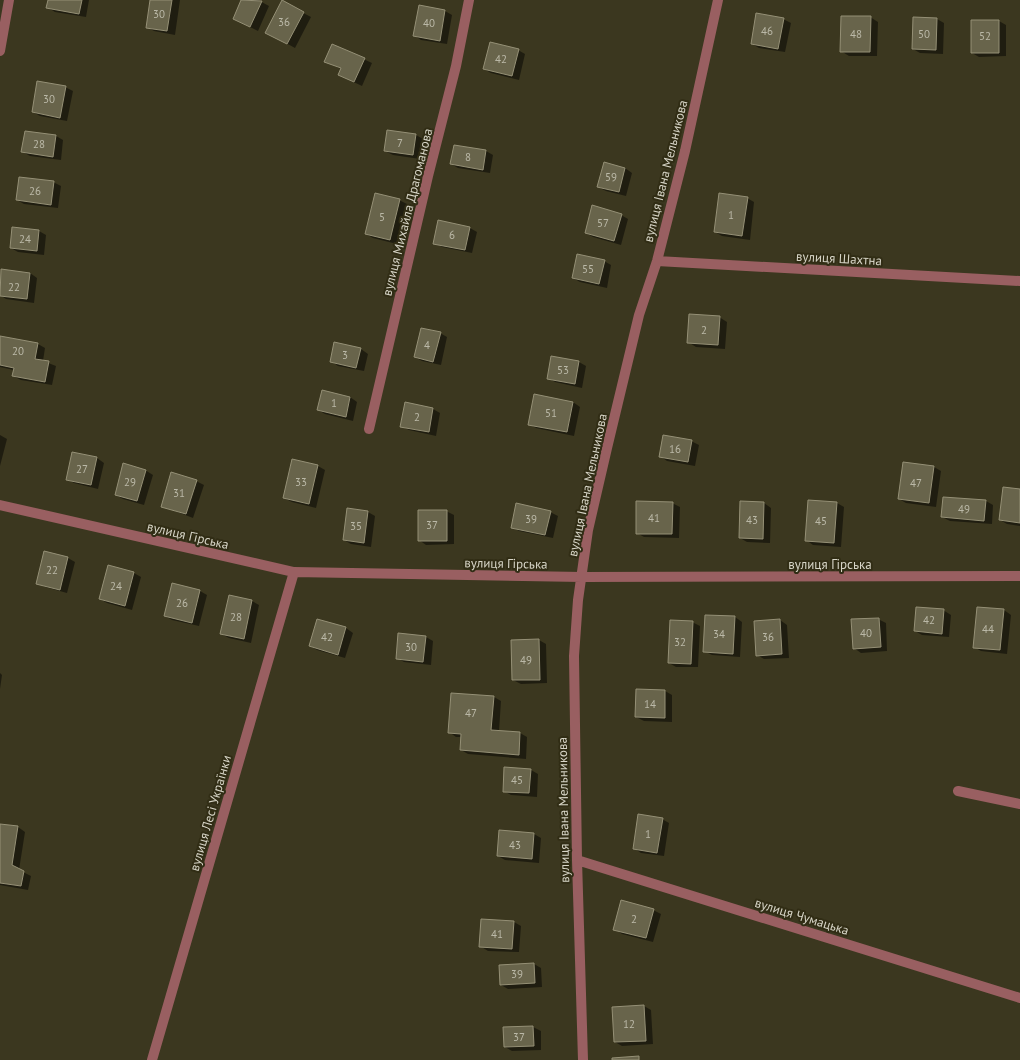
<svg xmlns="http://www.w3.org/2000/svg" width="1020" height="1060" font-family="'PT Sans',sans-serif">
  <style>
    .shadow { fill: #0007 }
    .building { fill: #68644b; stroke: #959076 }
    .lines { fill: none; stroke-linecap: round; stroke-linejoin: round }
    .minor { stroke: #995f61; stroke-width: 10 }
    .labels { text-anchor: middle; stroke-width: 4; stroke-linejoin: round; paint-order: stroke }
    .number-label { font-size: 11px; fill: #bbb9a8 }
    .street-label { font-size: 13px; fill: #d7d5c7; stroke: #312d15 }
  </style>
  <rect width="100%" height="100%" fill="#3b371f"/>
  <path class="shadow" d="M49,0h40l-3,17 -31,-5 -8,-5z
    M151,0h29l-5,35 -21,-4 -7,-4z
    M242,0h16l11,6 -11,25 -24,-12z
    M282,2l29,15 -16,31 -22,-12z
    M419,6l26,5 7,4 -5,29 -26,-4 -7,-5z
    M870,17l8,5 -1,34h-28l-8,-5z
    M783,19l8,4 -6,29 -26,-4 -7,-4z
    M937,19l7,4 -1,31 -23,-1 -7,-4z
    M999,21l7,4v31l-27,1 -7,-4z
    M333,45l39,18 -10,23 -23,-11 2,-6 -15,-8z
    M518,50l7,4 -6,26 -28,-7 -7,-4z
    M65,87l8,4 -6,30 -27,-5 -7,-4z
    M25,132l31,4 7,4 -2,20 -31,-4 -7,-4z
    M416,135l7,4 -3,20 -27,-4 -8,-4z
    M486,151l7,4 -3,18 -32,-5 -7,-4z
    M625,168l7,5 -6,23 -20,-5 -8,-4z
    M53,182l8,4 -3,22 -34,-4 -7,-4z
    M747,198l7,4 -4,38 -28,-4 -7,-4z
    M399,200l8,4 -10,40 -24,-6 -7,-4z
    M621,215l7,4 -7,26 -28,-8 -7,-4z
    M13,228l26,3 7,4 -2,20 -26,-3 -7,-4z
    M470,228l7,4 -5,21 -30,-6 -7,-4z
    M604,261l7,4 -4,23 -27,-6 -7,-4z
    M2,270l28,3 7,5 -3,25 -28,-4 -6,-4z
    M719,317l8,5 -2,27 -29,-2 -8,-5z
    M440,333l7,4 -6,28 -19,-4 -7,-4z
    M0,337l38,7 7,4 -2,13 13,5 -4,19 -31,-5 -8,-4 1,-6 -14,-3z
    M335,343l26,6 7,5 -4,17 -26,-5 -7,-5z
    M552,357l27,5 7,4 -4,22 -27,-6 -7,-4z
    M322,391l28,6 7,5 -4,19 -28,-7 -7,-4z
    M573,402l7,5 -6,29 -38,-8 -7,-4z
    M406,404l27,5 7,4 -4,23 -27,-6 -8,-4z
    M0,435l7,4 -7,27z
    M691,441l8,4 -4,21 -28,-5 -7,-5z
    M73,453l24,5 7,5 -6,26 -24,-6 -7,-4z
    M293,460l25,6 7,4 -9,38 -24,-6 -8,-4z
    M934,467l7,4 -5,36 -30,-4 -7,-4z
    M145,470l8,5 -9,30 -21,-6 -7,-4z
    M196,481l8,4 -11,33 -31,-12z
    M1020,490v36l-13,-2 -7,-4z
    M986,501l7,4 -1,19 -42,-3 -8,-4z
    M672,503l8,4 -1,31 -35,-1 -7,-4z
    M741,503h23l7,5 -1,35 -23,-1 -7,-4z
    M837,503l7,4 -3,40 -28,-2 -7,-5z
    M348,509l20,3 7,4 -4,31 -20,-3 -7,-4z
    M446,511l8,4v29l-28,1 -7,-5z
    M550,512l8,4 -5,22 -34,-7 -7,-4z
    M68,558l7,4 -8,31 -22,-6 -8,-4z
    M134,573l7,4 -9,33 -25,-7 -7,-4z
    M200,591l7,4 -8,31 -27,-6 -7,-4z
    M252,601l7,4 -8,38 -22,-5 -8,-4z
    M943,610l8,5 -2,22 -27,-2 -7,-4z
    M1004,610l7,5 -4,39 -26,-3 -7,-4z
    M735,617l7,5 -2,35 -28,-2 -8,-4z
    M878,619l8,4 1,28 -26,2 -7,-5z
    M317,620l29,8 7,5 -8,25 -28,-8 -7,-4z
    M780,620l7,5 2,33 -25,1 -7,-4z
    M692,622l8,4 -2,41h-22l-7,-4z
    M399,635l27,2 7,4 -2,24 -27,-3 -7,-4z
    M539,640l7,4 1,39 -26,1 -8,-4z
    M0,673l2,2 -2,14z
    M665,691l7,4v27l-28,-1 -8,-4z
    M452,694l42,3 7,4 -2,30 21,2 7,4 -1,22 -58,-5 -7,-4 1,-13h-6l-7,-5z
    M531,770l7,4 -1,23 -26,-2 -7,-4z
    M662,819l7,4 -5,33 -23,-3 -7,-5z
    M0,825l18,2 7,5 -6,38 12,6 -3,14 -28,-5z
    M534,834l7,4 -2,25 -34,-3 -7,-4z
    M653,910l8,4 -8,28 -31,-8 -7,-5z
    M514,922l7,4 -2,26 -31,-1 -8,-5z
    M534,964l7,4 1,19 -34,2 -7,-4z
    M644,1006l7,4 2,34 -31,2 -7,-4z
    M533,1027l8,4v19l-29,1 -7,-4 -1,-19z"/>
  <path class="building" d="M48,0h34l-3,14 -33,-6z
    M150,0h22l-5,31 -21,-3z
    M241,0l21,1 -12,26 -17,-8z
    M282,0l22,12 -17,32 -22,-11z
    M419,5l26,5 -5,31 -27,-5z
    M756,13l28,5 -6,31 -27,-5z
    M841,16h30l-1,36h-30z
    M913,17l24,1 -1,32 -24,-1z
    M971,20h28v33h-28z
    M490,42l29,7 -7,27 -29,-7z
    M332,44l33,14 -11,24 -16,-7 3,-7 -17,-6z
    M37,81l29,5 -6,32 -28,-6z
    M387,130l29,4 -3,21 -29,-4z
    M25,131l31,4 -3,22 -32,-5z
    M454,145l32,5 -3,20 -33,-6z
    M604,162l21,6 -6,24 -22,-5z
    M19,177l35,4 -3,24 -35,-5z
    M375,193l25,6 -10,41 -25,-6z
    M719,193l29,4 -6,39 -28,-4z
    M592,205l30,9 -8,27 -29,-8z
    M438,220l32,7 -5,23 -32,-6z
    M12,227l27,3 -2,21 -27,-3z
    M577,254l28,6 -6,24 -27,-6z
    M1,269l29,4 -3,26 -27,-3z
    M689,314l31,2 -2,29 -31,-2z
    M421,328l20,4 -8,30 -19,-5z
    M0,336l38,7 -3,16 14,2 -4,21 -33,-6 2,-8 -14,-3z
    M334,342l27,6 -5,20 -26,-6z
    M551,356l28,5 -4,23 -28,-5z
    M322,390l28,7 -4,20 -29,-7z
    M534,394l39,8 -6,30 -39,-7z
    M405,402l28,6 -4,24 -29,-5z
    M663,435l29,5 -4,22 -29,-5z
    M72,452l25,5 -6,28 -25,-5z
    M292,459l26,6 -9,39 -26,-6z
    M903,462l31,4 -5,37 -31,-4z
    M123,463l23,7 -9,31 -22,-6z
    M171,472l26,8 -11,34 -25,-7z
    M1003,487l17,2v34l-21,-3z
    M943,497l43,3 -2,21 -43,-4z
    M808,500l29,2 -3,41 -29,-2z
    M636,501l37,1 -1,32h-36z
    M740,501l24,1 -1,37 -24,-1z
    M516,503l35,8 -6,24 -34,-7z
    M347,508l21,3 -4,32 -21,-3z
    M418,510h29v31h-29z
    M44,551l24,6 -8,33 -24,-6z
    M108,565l26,7 -9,34 -26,-7z
    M172,583l28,7 -8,33 -28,-7z
    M229,595l23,5 -8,39 -24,-5z
    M916,607l28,2 -2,25 -28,-3z
    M977,607l27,2 -4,41 -27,-2z
    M705,615l30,1 -2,38 -30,-2z
    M879,618l2,29 -28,2 -2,-30z
    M317,619l29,8 -8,28 -29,-9z
    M780,619l2,35 -26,2 -2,-35z
    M670,620l23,1 -2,43 -23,-1z
    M398,633l28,3 -3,26 -27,-3z
    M539,639l1,41h-28l-1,-40z
    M636,689l29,1v28l-30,-1z
    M451,693l43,3 -3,34 29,2 -1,23 -59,-5 1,-16 -13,-1z
    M504,767l27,2 -2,24 -26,-1z
    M638,814l25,4 -6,35 -24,-4z
    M0,824l18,2 -6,39 12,6 -3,15 -21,-3z
    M499,830l35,3 -2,26 -35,-3z
    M621,900l33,9 -8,29 -33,-8z
    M481,919l33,2 -2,28 -33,-2z
    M534,963l1,20 -35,2 -1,-20z
    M644,1005l2,36 -32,1 -2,-35z
    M533,1026l1,20 -30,1 -1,-20z
    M639,1056v4h-27v-2z"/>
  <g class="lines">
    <path class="minor" d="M0,51l9,-51
      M657,261l363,20
      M369,429l59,-253 28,-110 13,-66
      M0,505l294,67 288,5 438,-1
      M958,791l62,13
      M577,860l443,138
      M152,1060l142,-488
      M583,1060l-6,-200 -3,-204 4,-56 10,-70 19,-82 32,-133 18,-54 28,-110 33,-151"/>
  </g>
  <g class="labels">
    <g class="number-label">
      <text x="159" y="18">30</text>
      <text x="284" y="26">36</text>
      <text x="429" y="27">40</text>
      <text x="767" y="35">46</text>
      <text x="856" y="38">48</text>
      <text x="924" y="38">50</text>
      <text x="985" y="40">52</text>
      <text x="501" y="63">42</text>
      <text x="49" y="103">30</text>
      <text x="400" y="147">7</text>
      <text x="39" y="148">28</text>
      <text x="468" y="161">8</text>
      <text x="611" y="181">59</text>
      <text x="35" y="195">26</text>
      <text x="731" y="219">1</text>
      <text x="382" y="221">5</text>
      <text x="603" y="227">57</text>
      <text x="452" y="239">6</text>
      <text x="25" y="243">24</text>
      <text x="588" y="273">55</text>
      <text x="14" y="291">22</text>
      <text x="704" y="334">2</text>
      <text x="427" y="349">4</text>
      <text x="18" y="355">20</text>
      <text x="345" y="359">3</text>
      <text x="563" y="374">53</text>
      <text x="334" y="407">1</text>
      <text x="551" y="417">51</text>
      <text x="417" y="421">2</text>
      <text x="675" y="453">16</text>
      <text x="82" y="473">27</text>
      <text x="130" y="486">29</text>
      <text x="301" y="486">33</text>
      <text x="916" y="487">47</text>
      <text x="179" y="497">31</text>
      <text x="964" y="513">49</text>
      <text x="654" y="522">41</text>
      <text x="531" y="523">39</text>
      <text x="752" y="524">43</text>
      <text x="821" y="525">45</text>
      <text x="432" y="529">37</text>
      <text x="356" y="530">35</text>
      <text x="52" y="574">22</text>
      <text x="116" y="590">24</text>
      <text x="182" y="607">26</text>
      <text x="236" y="621">28</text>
      <text x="929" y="624">42</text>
      <text x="988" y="633">44</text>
      <text x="866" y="637">40</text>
      <text x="719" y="638">34</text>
      <text x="327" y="641">42</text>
      <text x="768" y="641">36</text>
      <text x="680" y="646">32</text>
      <text x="411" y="651">30</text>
      <text x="526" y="664">49</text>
      <text x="650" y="708">14</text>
      <text x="471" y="717">47</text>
      <text x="517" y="784">45</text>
      <text x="648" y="838">1</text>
      <text x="515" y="849">43</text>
      <text x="634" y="923">2</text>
      <text x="497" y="938">41</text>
      <text x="517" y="978">39</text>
      <text x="629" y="1028">12</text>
      <text x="519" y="1041">37</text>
    </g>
    <g class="street-label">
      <text transform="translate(665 171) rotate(-76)" y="5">вулиця Івана Мельникова</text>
      <text transform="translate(407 212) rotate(-76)" y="5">вулиця Михайла Драгоманова</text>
      <text transform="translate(839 258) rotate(3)" y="5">вулиця Шахтна</text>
      <text transform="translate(587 485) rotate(-78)" y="5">вулиця Івана Мельникова</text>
      <text transform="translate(188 535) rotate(13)" y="5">вулиця Гірська</text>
      <text transform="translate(506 563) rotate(1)" y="5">вулиця Гірська</text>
      <text x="830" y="569">вулиця Гірська</text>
      <text transform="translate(563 810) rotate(-91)" y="5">вулиця Івана Мельникова</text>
      <text transform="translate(210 813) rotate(-74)" y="5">вулиця Лесі Українки</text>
      <text transform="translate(802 916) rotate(17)" y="5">вулиця Чумацька</text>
    </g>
  </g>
</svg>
